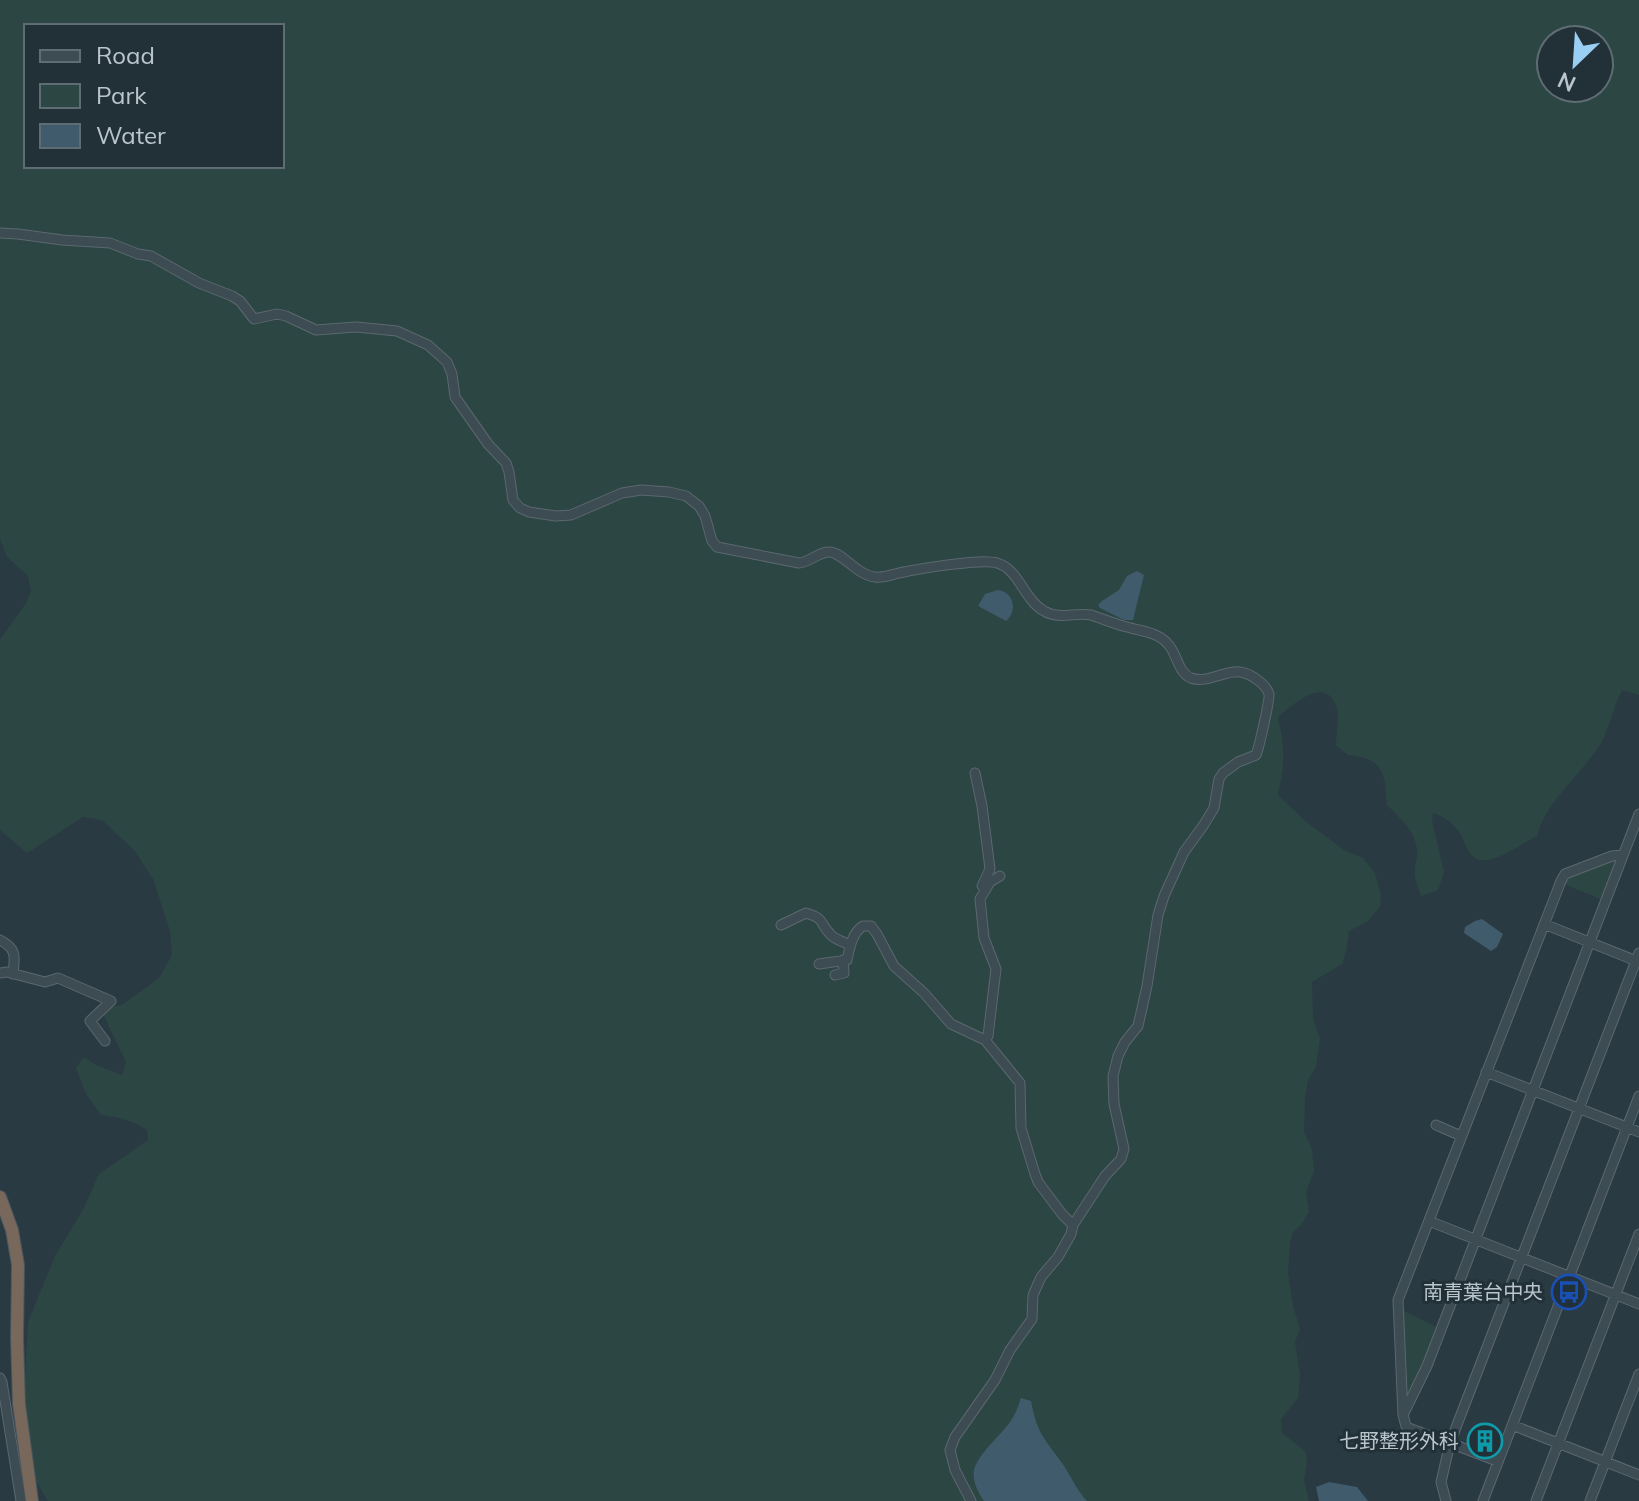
<svg xmlns="http://www.w3.org/2000/svg" width="1639" height="1501" font-family="Mulish,'Noto Sans JP',sans-serif">
  <style>
    .green { fill: #2c4643; fill-rule: evenodd }
    .water { fill: #405b6b }
    .lines { fill: none; stroke-linecap: round; stroke-linejoin: round }
    .minor-casing { stroke: #5c6870; stroke-width: 11 }
    .highway-casing { stroke: #48555d; stroke-width: 14 }
    .minor { stroke: #3d4b53; stroke-width: 9 }
    .highway { stroke: #78675b; stroke-width: 12 }
    .labels { text-anchor: middle; stroke-width: 6; stroke-linejoin: round; paint-order: stroke }
    .poi-label { font-size: 20px; fill: #bbc5cc; stroke: #223038; text-anchor: end }
  </style>
  <rect width="100%" height="100%" fill="#293a43"/>
  <path class="green" d="M0,0h1639v695l-17,-5c-9,17 -14,44 -24,58 -20,29 -52,54 -61,88 -13,6 -25,16 -39,21 -35,13 -28,-17 -44,-31 -5,-6 -14,-11 -21,-13l-1,8 12,51 -6,18 -17,6c-3,-9 -7,-17 -6,-26 0,-7 3,-14 2,-21 -2,-18 -18,-32 -30,-44 -2,-19 0,-41 -23,-47 -17,-5 -13,1 -28,-13 0,-12 4,-29 0,-39 -12,-32 -44,0 -58,11 7,33 7,45 0,78l26,25 40,30 19,8 12,15 6,23 -1,11 -13,15 -18,9 -3,20 -4,13 -30,18 1,37 7,20 -4,28 -8,13 -3,19 -1,33 8,17 2,22 -8,21 3,20 -8,13 -8,7 -3,11 -2,29 5,34 7,23 -5,13 5,33 -2,23 -17,21 1,14 24,19 1,11 -3,17 5,21h-1261l-12,-20 -9,-52 -2,-52 3,-55 27,-66 29,-48 15,-34 49,-34 -1,-10c-15,-10 -28,-13 -46,-15l-15,-21 -10,-26 8,-11 12,8 26,10 4,-13 -26,-54 22,-3 37,-27 13,-23 -2,-24 -17,-52 -19,-29 -32,-30 -19,-3 -56,36 -27,-23v-191l25,-34 6,-13 -3,-16 -21,-19 -7,-18zM26,26h256v140h-256zM1551,40h48v48h-48z
    M1622,856l-17,45 -39,-16 -3,-5 9,-8z
    M1400,1309l39,19 -34,81z"/>
  <path class="water" d="M1137,571l7,4 -11,45h-9l-24,-12 -2,-3 4,-4 17,-11 8,-14z
    M998,590c16,2 20,21 8,31l-28,-15 7,-12z
    M1482,919l21,15 -6,13 -6,4 -27,-18 1,-6 10,-6z
    M1021,1398l10,3c6,32 13,37 31,62 9,13 14,26 25,38h-103c-6,-9 -12,-20 -10,-31 4,-16 26,-34 36,-48 5,-7 8,-15 11,-24z
    M1329,1482l28,5 11,14h-49l-3,-14z"/>
  <g class="lines">
    <g class="minor-casing">
      <path id="minor" d="M0,233l18,1 44,6 48,3 28,11 13,2 48,27 33,13 8,5 14,18 23,-5 9,2 30,14 40,-3 41,4 31,14 19,17 5,12 3,23 33,47 18,19 3,9 4,28 7,8 9,4 27,4 15,-1 51,-22 19,-3 28,2 17,4 13,10 6,10 7,25 5,6 82,16c11,-1 18,-10 29,-11 13,-2 28,23 47,25 9,1 16,-2 24,-4 19,-4 83,-15 98,-10 22,6 27,37 47,48 15,9 31,1 47,4 12,4 24,9 36,12 13,4 30,5 40,16 10,9 10,29 24,35 16,6 34,-8 49,-6 10,1 26,12 29,22 1,5 -10,54 -13,61l-18,7 -15,11 -4,6 -5,29 -11,18 -19,26 -20,44 -6,19 -11,71 -9,40 -13,16 -7,14 -5,20 1,28 10,45 -3,10 -16,17 -32,49 -2,9 -13,23 -17,20 -8,18 -1,24 -22,31 -15,30 -40,57 -5,13 5,20 16,31
        M975,773l7,33 8,63 -8,17
        M1544,924l95,38
        M781,925l25,-12c20,6 13,10 25,22 5,5 13,7 19,10
        M0,940c17,9 15,16 13,34
        M819,964l28,-4c3,-13 5,-27 16,-34h8l6,8 17,32 30,27 27,31 34,16 35,43 1,45 14,46 3,8 24,32 11,11
        M0,973l7,-1 38,10 13,-4 53,23 -21,20 15,20
        M835,975l9,-2 -1,-13
        M985,1040l3,-4 8,-67 -12,-31 -4,-39 10,-17 10,-6
        M1486,1072l153,60
        M1436,1125l25,11
        M1429,1221l210,83
        M0,1378l2,4 19,119
        M1403,1415l24,-49 212,-552
        M1512,1425l127,50
        M1497,1461l-47,-18 189,-490
        M1446,1501l-5,-19 9,-39 -39,-14 -5,-3 -3,-11 -5,-115 163,-419 4,-7 47,-18 11,-1
        M1483,1501l156,-405
        M1536,1501l103,-267
        M1590,1501l49,-127"/>
    </g>
    <g class="highway-casing">
      <path id="highway" d="M0,1197l12,33 6,35 -1,73 2,66 13,97"/>
    </g>
    <use href="#minor" class="minor"/>
    <use href="#highway" class="highway"/>
  </g>
  <defs>
    <g id="bus-ring" transform="scale(1.8)"><circle r="9.5" fill="#223038" stroke="#1a4fb4" stroke-width="1.5"/><path d="M-5-6H5V4H4V6H2V4H-2V6H-4V4H-5ZM-3.5-4V0h7V-4ZM-3.5 1.2v1.5H-2V1.2ZM2 1.2v1.5H3.5V1.2Z" fill="#1a4fb4"/></g>
    <g id="building-ring" transform="scale(1.8)"><circle r="9.5" fill="#223038" stroke="#0f9aa8" stroke-width="1.5"/><path d="M-4-6H4V6H1V3H-1V6H-4ZM-2.5-4.3h1.7v1.8h-1.7ZM.8-4.3h1.7v1.8H.8ZM-2.5-1h1.7V.8h-1.7ZM.8-1h1.7V.8H.8Z" fill="#0f9aa8"/></g>
  </defs>
  <g fill-rule="evenodd">
    <use href="#bus-ring" x="1569" y="1292"/>
    <use href="#building-ring" x="1485" y="1441"/>
  </g>
  <g class="labels">
    <g class="poi-label">
      <text x="1543" y="1299">南青葉台中央</text>
      <text x="1459" y="1448">七野整形外科</text>
    </g>
  </g>
  <rect x="24" y="24" width="260" height="144" fill="#223038" stroke="#5f6c73" stroke-width="2"/>
  <rect x="40" y="50" width="40" height="12" fill="#3d4b53" stroke="#5f6c73" stroke-width="2"/>
  <text x="96" y="64" font-size="24" fill="#bbc5cc">Road</text>
  <rect x="40" y="84" width="40" height="24" fill="#2c4643" stroke="#5f6c73" stroke-width="2"/>
  <text x="96" y="104" font-size="24" fill="#bbc5cc">Park</text>
  <rect x="40" y="124" width="40" height="24" fill="#405b6b" stroke="#5f6c73" stroke-width="2"/>
  <text x="96" y="144" font-size="24" fill="#bbc5cc">Water</text>
  <g transform="translate(1575 64) rotate(205)"><circle r="38" fill="#223038" stroke="#5f6c73" stroke-width="2"/>
  <path d="M0-6L14 30L0 20L-14 30Z" fill="#99cff3"/>
  <text y="-12" font-size="22" font-weight="bold" text-anchor="middle" fill="#bbc5cc">N</text>
  </g>
</svg>
